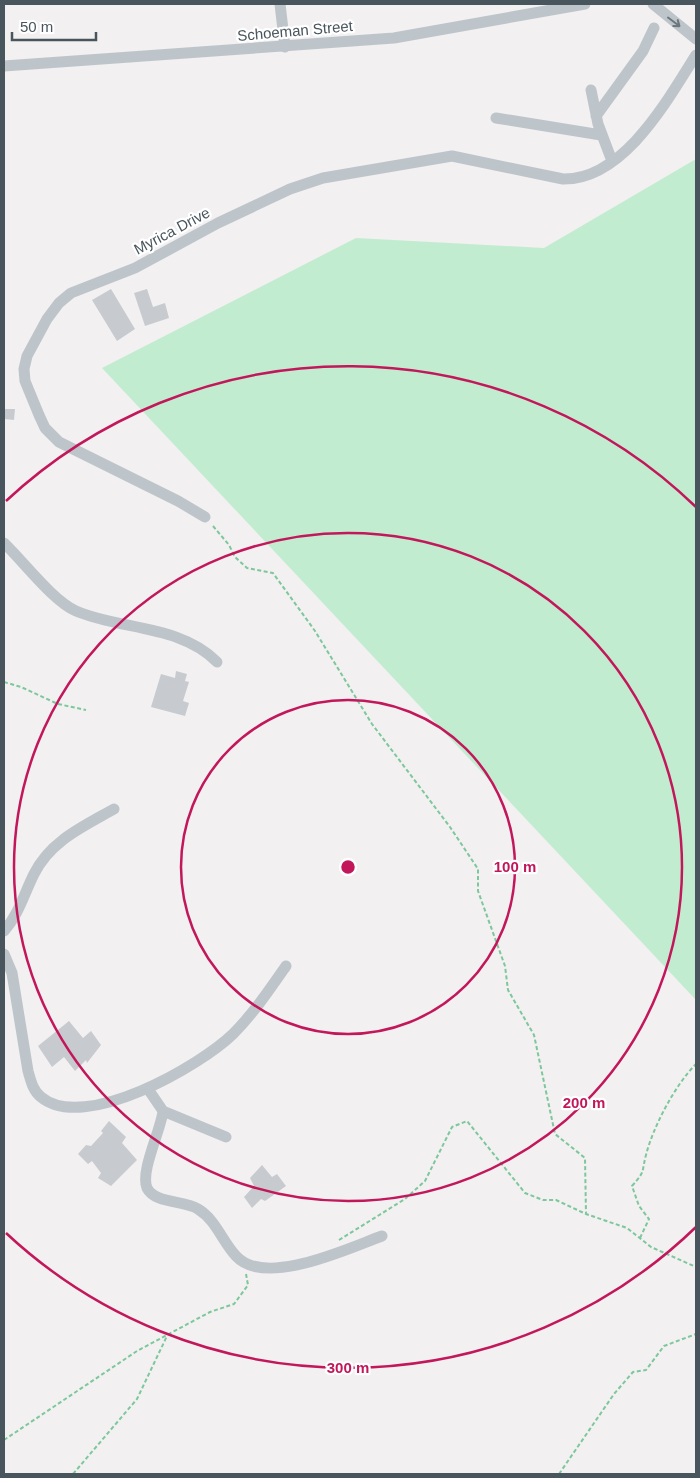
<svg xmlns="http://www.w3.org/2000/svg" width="700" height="1478" font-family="Arial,sans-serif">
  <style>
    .green { fill: #c2eccf }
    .building { fill: #c7cbcf }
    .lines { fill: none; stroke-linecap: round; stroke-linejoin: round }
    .path { stroke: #7dc79c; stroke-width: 2; stroke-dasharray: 4 2.5; stroke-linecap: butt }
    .minor { stroke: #bdc5cb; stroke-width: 11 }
    .oneway { stroke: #6c777d }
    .ring { fill: none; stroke: #c2185b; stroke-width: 2.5 }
    .labels { text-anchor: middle; stroke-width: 4.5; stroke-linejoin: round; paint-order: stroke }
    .street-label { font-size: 15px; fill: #49555c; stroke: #fff }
    .centre { fill: #c2185b; stroke: #fff; stroke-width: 2.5 }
    .ring-label { font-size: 15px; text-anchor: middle; font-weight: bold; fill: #c2185b; stroke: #fff; stroke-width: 4.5; stroke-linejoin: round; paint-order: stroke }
  </style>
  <rect width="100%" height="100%" fill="#f2f0f0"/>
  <path class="green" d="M696,159v841l-594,-632 254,-130 188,10z"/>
  <path class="building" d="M111,289l24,40 -18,12 -25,-41z
    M147,289l6,18 12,-4 4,15 -24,8 -11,-33z
    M4,409h11l-1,11 -10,-1z
    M176,671l11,3 -2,7 4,1 -6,19 6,2 -4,13 -34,-9 10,-33 14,4z
    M69,1021l14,17 8,-7 10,14 -14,18 -1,-3 -11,11 -11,-14 -12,10 -14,-21z
    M109,1121l17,16 -4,6 15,17 -26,26 -13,-8 3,-5 -9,-12 -4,3 -10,-10 8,-9 5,1 12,-13 -2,-2z
    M262,1165l10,12 5,-3 9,12 -21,15 -4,-2 -9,9 -8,-11 10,-11 -4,-8z"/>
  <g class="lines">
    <path class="path" d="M213,526l16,19 6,12 12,11 26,5 42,58 57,93 78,103 28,42v22l27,75 3,24 26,45 21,99 30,24 1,56
      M4,682l17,5 37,17 28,6
      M640,1238l9,-19 -10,-13 -7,-20c14,-16 9,-12 14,-31 7,-28 29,-70 50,-91
      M339,1240l66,-41 20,-18 27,-54 15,-6 58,72 18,7h13l30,14 41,14 24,19 45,20
      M4,1440l133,-89 73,-39 24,-8 14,-19 -2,-11
      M73,1474l64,-75 30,-63
      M559,1474l55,-80 19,-22 13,-2 18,-24 32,-12"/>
    <path class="minor" d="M280,4l5,43
      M653,4l43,35
      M4,66l390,-28 191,-34
      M591,90l7,34 14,37
      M596,116l47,-65 11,-23
      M496,118l105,17
      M205,517l-27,-16 -119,-59 -14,-14 -6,-13 -14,-34 -1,-12 3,-13 20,-37 12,-16 12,-10 64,-25 83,-45 72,-34 33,-11 129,-22 111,23c61,1 105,-80 133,-124
      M4,543c19,18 49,58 72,68 45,19 105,14 141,51
      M4,931c15,-17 20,-37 30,-57 16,-33 50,-48 80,-65
      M4,954l8,19 16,98c3,10 5,20 13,26 43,36 159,-31 192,-63 20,-20 37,-45 53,-68
      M148,1089l15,22c-2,19 -23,60 -16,77 8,16 38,12 51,21 18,11 24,32 38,47 29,32 113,-8 146,-20
      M163,1111l63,26"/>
  </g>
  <defs><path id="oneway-shaft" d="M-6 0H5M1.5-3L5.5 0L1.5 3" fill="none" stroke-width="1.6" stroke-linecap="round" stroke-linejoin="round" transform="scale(1.25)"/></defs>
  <use class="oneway" href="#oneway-shaft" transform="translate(674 22) rotate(37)"/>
  <g class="ring">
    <circle cx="348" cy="867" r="167"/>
    <circle cx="348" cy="867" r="334"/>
    <path d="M696 1227A501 501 0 0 1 6 1233M6 501A501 501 0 0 1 696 507"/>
  </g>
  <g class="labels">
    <g class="street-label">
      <text transform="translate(295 31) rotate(-5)" y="5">Schoeman Street</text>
      <text transform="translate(172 231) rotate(-28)" y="5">Myrica Drive</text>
    </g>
  </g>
  <circle cx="348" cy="867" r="8" class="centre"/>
  <g class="ring-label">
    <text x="515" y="872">100 m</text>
    <text x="584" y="1108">200 m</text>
    <text x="348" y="1373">300 m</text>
  </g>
  <rect width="700" height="1478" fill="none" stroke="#49555c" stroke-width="10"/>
  <path d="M12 32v8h84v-8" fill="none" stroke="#49555c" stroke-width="2.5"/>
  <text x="20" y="32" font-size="15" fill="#49555c" stroke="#ffffff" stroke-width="4" paint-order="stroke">50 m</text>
</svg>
